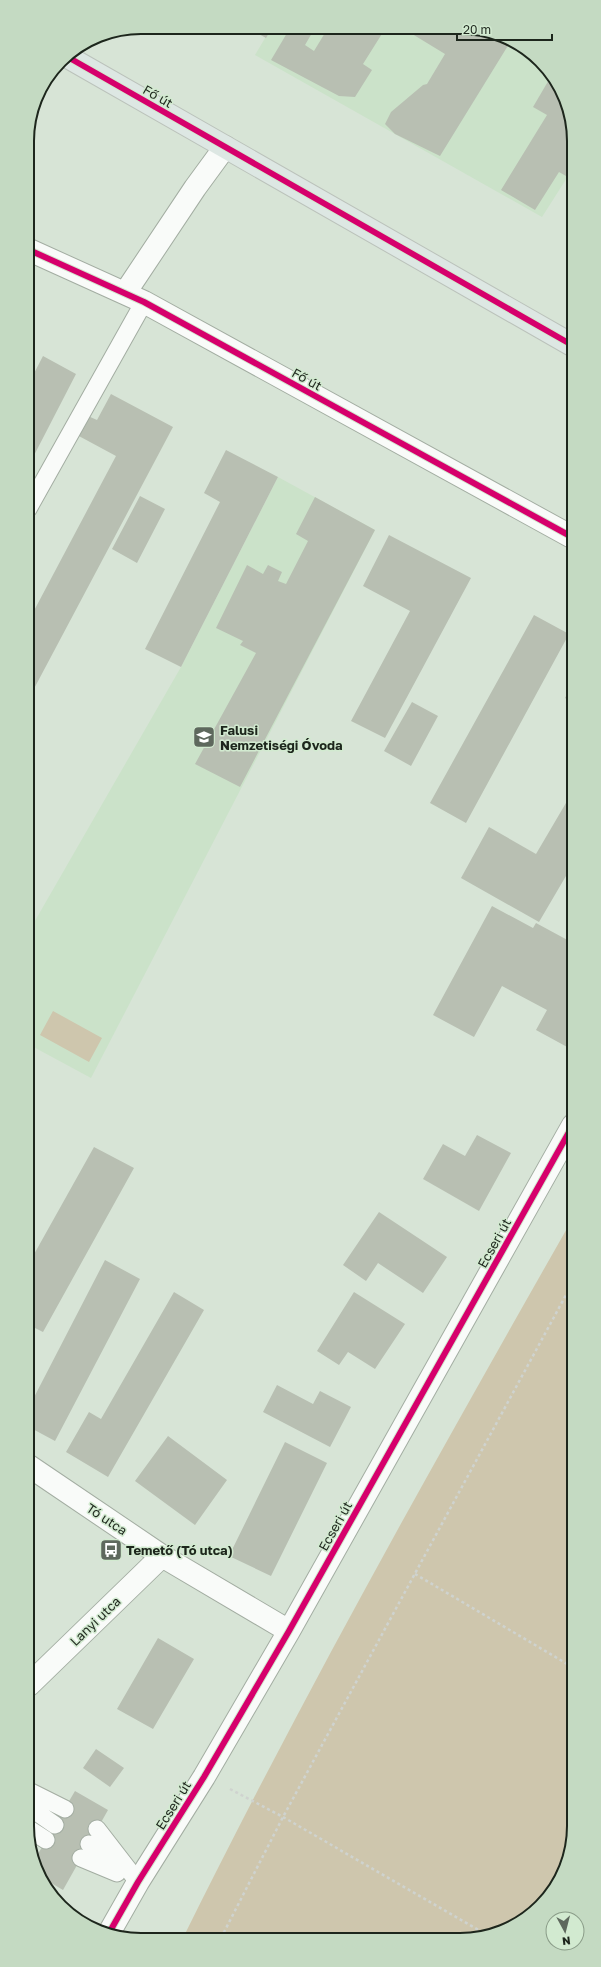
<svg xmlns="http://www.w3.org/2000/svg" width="601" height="1967" font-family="'Golos Text',sans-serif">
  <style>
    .built { fill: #cbe2c9 }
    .green { fill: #cec6ad }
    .building { fill: #b8bfb2 }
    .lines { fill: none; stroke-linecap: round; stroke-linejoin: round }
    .lane-casing { stroke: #a3ada2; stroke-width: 19 }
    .street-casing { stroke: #a3ada2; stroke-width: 24 }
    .primary-casing { stroke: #bbc2bb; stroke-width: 24 }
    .path { stroke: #cfd3cf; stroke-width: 2.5; stroke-dasharray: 3 3; stroke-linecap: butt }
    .lane { stroke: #f9fbf9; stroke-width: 17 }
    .street { stroke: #f9fbf9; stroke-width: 22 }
    .primary { stroke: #dde7e3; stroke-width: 22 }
    .cycleway-casing { stroke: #d2ead0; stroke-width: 8 }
    .cycleway { stroke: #d6006c; stroke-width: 6 }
    .labels { text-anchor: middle; stroke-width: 3; stroke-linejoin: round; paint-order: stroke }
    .street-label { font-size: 13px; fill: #1d261c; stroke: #d2ead0 }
    .poi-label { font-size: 13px; font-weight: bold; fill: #1d261c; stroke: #d2ead0; text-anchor: start }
    .rim { fill: none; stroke: #1d261c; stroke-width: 2 }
  </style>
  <rect width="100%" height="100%" fill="#d7e4d6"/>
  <path class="built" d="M271,28l212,1 58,31 31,59v51l-30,47 -287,-162z
    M278,477l97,53 -284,548 -63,-34v-111l153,-266z"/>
  <path class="green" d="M53,1011l49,27 -13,24 -49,-27z
    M573,1218l1,616 -9,36 -19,31 -29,24 -35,13h-299c121,-245 255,-483 390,-720z"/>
  <path class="building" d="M248,28h24l-6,10z
    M290,28h14l8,5 -7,12 9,6 14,-23 57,1 -22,35 9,6 -17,27 -16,-1 -68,-36z
    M404,29h79l26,15 -69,112 -45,-22 -10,-10 6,-12 32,-27 4,-1 18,-30z
    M550,78l22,41v48l-6,9 -7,-4 -24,38 -34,-20 46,-75 -14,-8z
    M43,356l33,18 -48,93v-82z
    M111,394l62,33 -145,273v-78l88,-166 -39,-21 11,-19 9,4z
    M226,450l52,27 -97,190 -36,-18 75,-147 -16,-9z
    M140,496l25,13 -28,54 -25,-14z
    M315,497l60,33 -135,257 -45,-23 61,-111 -16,-8 3,-4 -27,-13 31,-63 16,9 5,-9 14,7 -4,9 8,3 22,-43 -12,-7z
    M389,535l82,43 -86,160 -34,-17 59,-110 -47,-25z
    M534,615l35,19 -103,189 -36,-20z
    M572,685l1,13v5l-8,-5z
    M412,702l26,14 -27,50 -27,-15z
    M573,791v73l-34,58 -78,-44 28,-51 47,27z
    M492,906l41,22 3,-5 37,20v99l-4,6 -33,-18 11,-20 -45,-24 -28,51 -41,-22z
    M477,1135l34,18 -32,58 -56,-32 20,-35 22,12z
    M94,1147l40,21 -91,164 -14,-7 -1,-60z
    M379,1212l68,45 -24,36 -45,-30 -12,18 -23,-16z
    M105,1260l35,19 -85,162 -26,-14v-20z
    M174,1292l30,18 -96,167 -42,-25 23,-40 12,7z
    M354,1292l51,32 -30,45 -27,-17 -9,13 -22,-14z
    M277,1385l36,19 7,-13 31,16 -21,40 -67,-35z
    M168,1436l59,44 -32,45 -60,-44z
    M285,1442l42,21 -56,113 -42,-20z
    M158,1638l36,21 -41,70 -36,-20z
    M96,1749l28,19 -14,19 -27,-19z
    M75,1791l33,19 -45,80 -17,-10 -11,-21z"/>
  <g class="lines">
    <g class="lane-casing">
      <path id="lane" d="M28,509l116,-207
        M29,1791l36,18
        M29,1807l26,18
        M29,1829l17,11
        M97,1829l41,53
        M89,1844l28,22
        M81,1858l36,15"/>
    </g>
    <g class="street-casing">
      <path id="street" d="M27,249l117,53 428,235
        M125,293l70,-105 30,-41
        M29,1466l133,90 127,75
        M29,1685l133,-129
        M109,1933l29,-51 66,-105 85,-146 284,-506"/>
    </g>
    <g class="primary-casing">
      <path id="primary" d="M66,56l506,289"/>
    </g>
    <path class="path" d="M415,1574l159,94
      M230,1789l53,28 206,119
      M221,1938l62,-121 290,-535"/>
    <use href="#lane" class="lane"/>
    <use href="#street" class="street"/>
    <use href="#primary" class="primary"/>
    <g class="cycleway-casing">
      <path id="cycleway" d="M66,56l506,289
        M27,249l117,53 428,235
        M109,1933l29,-51 66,-105 85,-146 284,-506"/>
    </g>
    <use href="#cycleway" class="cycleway"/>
  </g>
  <defs>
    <g id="school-square" transform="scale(1.15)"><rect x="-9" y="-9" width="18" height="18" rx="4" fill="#5e685d" stroke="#d2ead0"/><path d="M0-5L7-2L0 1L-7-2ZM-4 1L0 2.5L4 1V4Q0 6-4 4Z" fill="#fff"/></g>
    <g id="bus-square" transform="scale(1.15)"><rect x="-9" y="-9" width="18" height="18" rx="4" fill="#5e685d" stroke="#d2ead0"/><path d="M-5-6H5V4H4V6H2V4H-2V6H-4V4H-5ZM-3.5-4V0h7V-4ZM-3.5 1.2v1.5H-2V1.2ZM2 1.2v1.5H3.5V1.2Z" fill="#fff"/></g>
  </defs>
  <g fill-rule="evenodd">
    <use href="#school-square" x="204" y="737"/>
    <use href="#bus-square" x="111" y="1550"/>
  </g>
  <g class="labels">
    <g class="street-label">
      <text transform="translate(158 96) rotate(30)" y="5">Fő út</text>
      <text transform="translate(307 379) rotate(29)" y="5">Fő út</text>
      <text transform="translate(494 1243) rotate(-61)" y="5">Ecseri út</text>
      <text transform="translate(107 1519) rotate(34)" y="5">Tó utca</text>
      <text transform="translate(335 1526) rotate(-61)" y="5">Ecseri út</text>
      <text transform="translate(95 1621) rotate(-44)" y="5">Lanyi utca</text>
      <text transform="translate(173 1805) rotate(-58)" y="5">Ecseri út</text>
    </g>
    <g class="poi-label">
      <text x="220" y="735">Falusi<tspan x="220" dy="15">Nemzetiségi Óvoda</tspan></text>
      <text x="126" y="1555">Temető (Tó utca)</text>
    </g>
  </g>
  <path d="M0 0H601V1967H0ZM141 34H460A107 107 0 0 1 567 141V1826A107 107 0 0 1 460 1933H141A107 107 0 0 1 34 1826V141A107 107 0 0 1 141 34Z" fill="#c4dac2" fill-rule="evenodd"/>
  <path class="rim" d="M141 34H460A107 107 0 0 1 567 141V1826A107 107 0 0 1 460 1933H141A107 107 0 0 1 34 1826V141A107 107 0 0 1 141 34Z"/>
  <g transform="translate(565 1931) rotate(173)"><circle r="19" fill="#d2ead0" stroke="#8a9c88"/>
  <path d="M0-3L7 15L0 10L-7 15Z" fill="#5e685d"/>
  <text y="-6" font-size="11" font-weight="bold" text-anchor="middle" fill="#1d261c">N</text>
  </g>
  <path d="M457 34v6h95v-6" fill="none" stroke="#1d261c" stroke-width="2"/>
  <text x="463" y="34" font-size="12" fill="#1d261c" stroke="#d2ead0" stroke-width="3" paint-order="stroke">20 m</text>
</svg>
